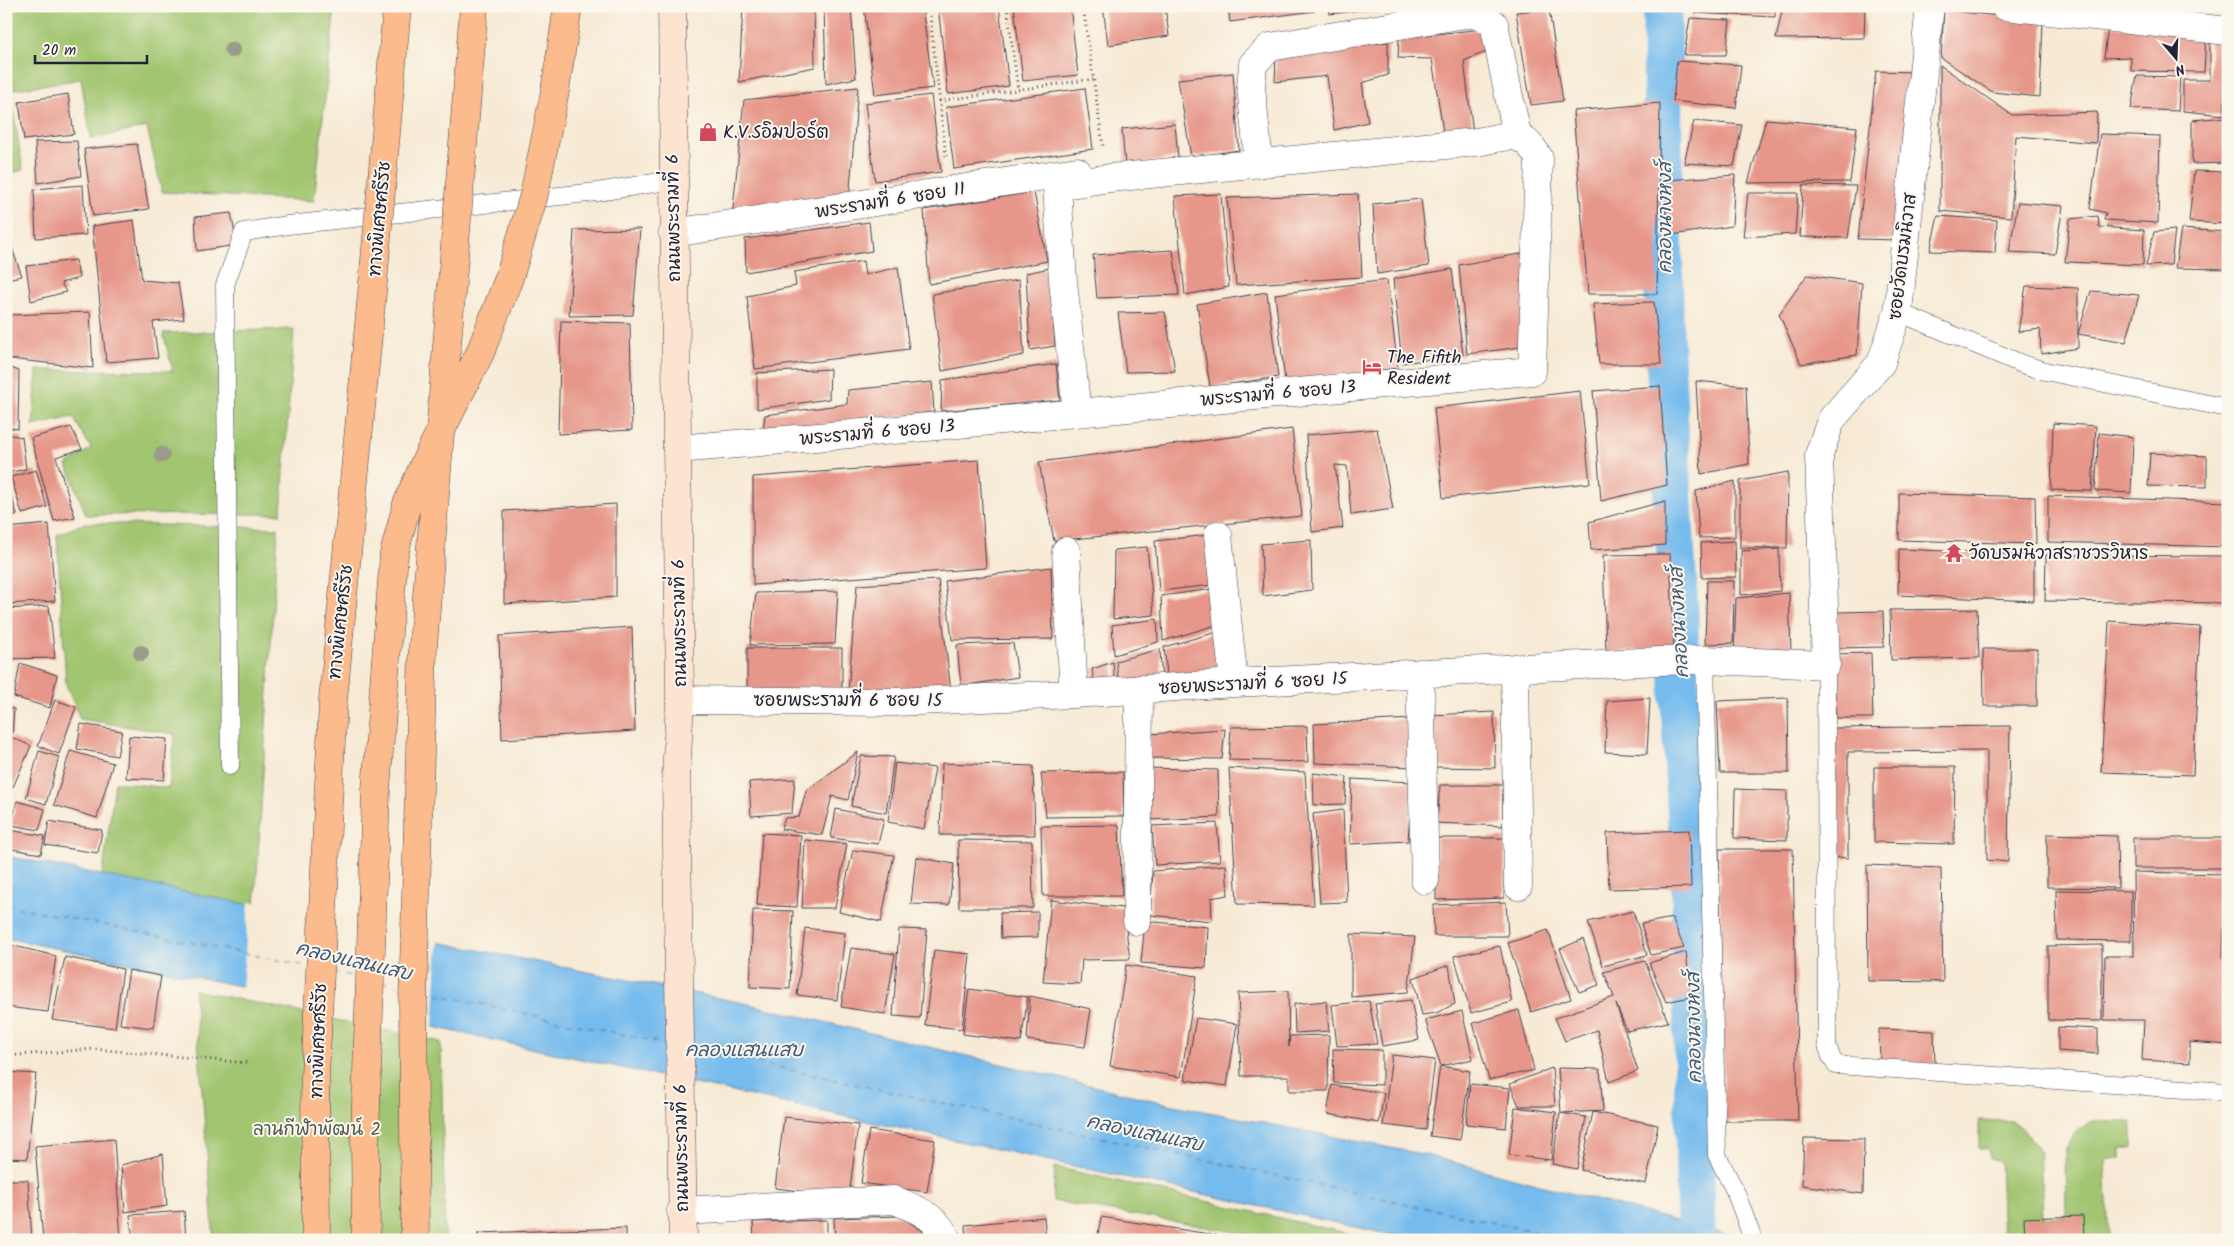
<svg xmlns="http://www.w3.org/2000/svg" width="2234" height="1246" font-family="Kalam,'Playpen Sans Thai',sans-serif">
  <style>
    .green { fill: #a1c56f; stroke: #627455 }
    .water { fill: #76bbed; stroke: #4c6e94 }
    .pier { fill: #f7ead5 }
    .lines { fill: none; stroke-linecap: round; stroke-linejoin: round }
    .canal { stroke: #76bbed; stroke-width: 39 }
    .ferry { stroke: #3f5879; stroke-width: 1; stroke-dasharray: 6 5; stroke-linecap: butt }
    .building { fill: #e69789 }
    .service-casing { stroke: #424052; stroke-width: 19 }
    .minor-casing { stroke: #424052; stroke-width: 29 }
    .secondary-casing { stroke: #424052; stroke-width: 29 }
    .path { stroke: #424052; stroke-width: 3; stroke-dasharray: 1 4; stroke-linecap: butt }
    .service { stroke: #fff; stroke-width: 18 }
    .minor { stroke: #fff; stroke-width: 28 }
    .secondary { stroke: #fde4d1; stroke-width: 28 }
    .motorway-bridge-casing { stroke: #424052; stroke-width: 29; stroke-linecap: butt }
    .motorway-bridge { stroke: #fbbb8c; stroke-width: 28 }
    .tree { fill: #9a9b8a }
    .labels { text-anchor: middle; stroke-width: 4; stroke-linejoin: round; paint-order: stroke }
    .poi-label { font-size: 18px; fill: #22223b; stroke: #fbf7ec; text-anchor: start }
    .street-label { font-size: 18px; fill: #22223b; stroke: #fbf7ec }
    .park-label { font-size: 18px; fill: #4e5b4d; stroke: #fbf7ec }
    .water-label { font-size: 19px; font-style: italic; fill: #3f5879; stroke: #fbf7ec }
  </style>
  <rect width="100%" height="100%" fill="#fbf7ec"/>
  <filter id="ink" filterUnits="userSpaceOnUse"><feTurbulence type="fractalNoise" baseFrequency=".02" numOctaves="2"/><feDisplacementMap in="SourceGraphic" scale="10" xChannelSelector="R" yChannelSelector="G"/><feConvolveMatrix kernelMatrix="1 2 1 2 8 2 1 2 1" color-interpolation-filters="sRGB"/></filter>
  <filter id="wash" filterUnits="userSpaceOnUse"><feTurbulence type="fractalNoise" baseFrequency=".0096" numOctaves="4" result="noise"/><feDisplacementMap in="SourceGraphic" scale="20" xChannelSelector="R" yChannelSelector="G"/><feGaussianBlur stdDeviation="1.12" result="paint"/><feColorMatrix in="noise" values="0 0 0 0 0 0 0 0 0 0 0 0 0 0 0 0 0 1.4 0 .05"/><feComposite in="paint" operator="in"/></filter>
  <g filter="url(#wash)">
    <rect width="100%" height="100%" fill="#f7ead5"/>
    <path class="green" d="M6,6h329l-21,195 -152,-9 -15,-65 -56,12 -10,-60 -71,11 13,80 -17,4z
      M294,329l-13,185 -195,1 -19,-50 24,-17 -18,-31 -40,9 4,-56 136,1 -10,-38z
      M85,523l193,5 -23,378 -153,-28 13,-96 54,6 6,-54 -95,-15 -14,-35 -9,-149z
      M194,990l247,52 4,198h-231z
      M1979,1120l33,1 16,13 12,18 3,65 23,-1 -1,-66 10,-18 18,-11 39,1v26l-11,1v10h-16l4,81h-106l-3,-80 -11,-1 -1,-10h-9z
      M1055,1167l322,73h-95l-229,-39z"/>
    <path class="water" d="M6,856l747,149 420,100 253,50 299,79 53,6h-363l-1097,-238 -312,-64z"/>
    <path class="pier" d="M249,902l189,38 -5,89 -191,-40z"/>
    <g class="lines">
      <path class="canal" d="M1662,6l2,329 15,278v75l12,199 5,353"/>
      <path class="ferry" d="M6,905l301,61
        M333,972l23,5
        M382,982l18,4
        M426,992l241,52
        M693,1049l881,191"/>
    </g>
    <g id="blocks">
      <path class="building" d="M743,6h71l1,61 -76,15z
        M824,6h27l5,72 -30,6z
        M864,6h58l11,82 -58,7z
        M938,6h61l10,80 -61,8z
        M1014,6h56l8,69 -55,6z
        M1103,6h62l4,30 -61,9z
        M1228,6h87v5l-85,11z
        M1329,6h56v1l-55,7z
        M1695,6h80v11l-80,-4z
        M1783,6h82l-1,32 -88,1z
        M2190,6h38v4l-38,-2z
        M1549,9l14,92 -32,4 -15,-93z
        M1944,10l99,11 -3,76 -48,-5 -51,-34z
        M1690,18l40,2 -4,35h-42z
        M2108,26l98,9 -2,37 -73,-1v-14l-27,1z
        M1483,29l5,22 -24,10 9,72 -29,5 -12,-79 -34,-1 1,-20z
        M2210,39l18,2 -4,74 -41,-4v-31h27z
        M1388,42v33l-26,8 6,39 -34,8 -7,-54 -52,6 1,-27z
        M1677,61l64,4 -5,43 -63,-7z
        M1940,65l72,50 85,-3 -1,31 -80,-7 -5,81 -71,-6z
        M1876,71l39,1 -17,168 -40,-1z
        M1233,73l6,77 -48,7 -13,-78z
        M2137,76l43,1 -2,34 -47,-2z
        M858,87l-9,114 -117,17 12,-118z
        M1085,88l8,61 -139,20 -8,-62z
        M68,94l6,40 -50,6 -5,-38z
        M931,95l10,77 -66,9 -10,-78z
        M1660,103l-3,191h-69l-15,-183z
        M2228,117v46l-36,1v-44z
        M1766,119l91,8 -7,55 -102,1z
        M1694,121l48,4 -8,41 -50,-3z
        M1175,124l3,33 -53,9 -3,-37z
        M2100,134l60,2 -2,87 -54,-3 2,-7 -16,-4z
        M77,141l4,35 -43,7 -3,-41z
        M137,144l12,65 -56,7 -9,-67z
        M2194,171l34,1v52l-39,-2z
        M1735,175l-3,51 -67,10 2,-56z
        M83,185l3,50 -50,3 -2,-49z
        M1803,185l53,1 -8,52 -48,-1z
        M1034,192l13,69 -118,23 -5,-74z
        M1748,193h50l-3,41 -52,3z
        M1221,194l8,93 -44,8 -10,-99z
        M1358,194l4,83 -126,8 -9,-87z
        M1421,199l8,67 -52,8 -4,-70z
        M2018,202l45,4 -8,48 -46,-2z
        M231,213l6,32 -40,6 -2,-34z
        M1938,216l59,4 -2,33 -65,-2z
        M2098,216l1,11 45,3 -1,35 -78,-3 5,-43z
        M134,220l8,60 36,3 6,36 -31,3 5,36 -52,4 -14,-136z
        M869,222l3,29 -126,21 -1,-33z
        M640,229l-7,86 -64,1 5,-86z
        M2181,229l47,3v37l-53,-1z
        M2175,230l-4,35 -25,1 8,-34z
        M10,243l12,33 -16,3v-35z
        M1173,250l6,45 -82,3 -4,-43z
        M1530,252l-1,94 -62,8 -8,-89z
        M76,260l3,18 -18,5 5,9 -35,9 -5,-35z
        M863,261l2,14 33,-8 11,82 -154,20 -8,-73 49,-10 -2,-14z
        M1050,268l5,78 -25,4 -4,-77z
        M1452,269l11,86 -61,8 -9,-84z
        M1807,275l55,8 -5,72 -56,9 -22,-50z
        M1019,280l5,75 -82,16 -10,-77z
        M1387,280l11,88 -113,14 -10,-88z
        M2026,286l52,2v60l-37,6 -1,-25 -22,3z
        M2091,291l48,4 -13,47 -48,-8z
        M1267,292l11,85 -68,10 -13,-83z
        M1654,302l7,62h-62l-6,-60z
        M90,312l3,56 -84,-9v-44z
        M1165,312l10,59 -49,1 -8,-59z
        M561,321l69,2 2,107 -74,4z
        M1056,364l4,36 -119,11 1,-31z
        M6,366l13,5 -1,58 -12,-2z
        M830,369l-1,30 -72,10v-36z
        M1696,381l50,5 3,78 -48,10z
        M932,382l2,30 -171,19 2,-16 82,-11 1,-14z
        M1660,386l7,99 -66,16 -8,-110z
        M1580,391l10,92 -147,15 -9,-90z
        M2053,423l43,3 -4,65 -41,-1z
        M71,427l11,22 -26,8 19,60 -21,4 -23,-83z
        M1292,429l10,87 -248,25 -15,-79z
        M1377,429l16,80 -42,6 -4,-49 -12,-1 8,63 -31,4 -6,-97z
        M2099,433l34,4 -2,56 -36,-2z
        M6,434l16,3 4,32 -20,4z
        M2150,453l57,3v31l-59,-1z
        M979,460l7,108 -233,17v-108z
        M36,470l11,37 -25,7 -11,-37z
        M1788,472l-1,76h-47v-67z
        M6,478l11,37 -11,3z
        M1735,481v56l-36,1 -3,-47z
        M1899,493l136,4 1,47 -137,-4z
        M2048,496l180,6v45l-180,-5z
        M1665,501v44l-74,5 -2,-28z
        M616,504v93l-112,7v-93z
        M49,524l6,77 -49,3v-76z
        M1208,535l5,50 -54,6 -4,-50z
        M1311,540l1,50 -49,6 -2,-52z
        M1735,541l1,36 -34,1 -1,-35z
        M1147,547l7,68 -41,4 1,-69z
        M1779,549l1,42 -39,4v-44z
        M1899,549l135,6v46l-136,-6z
        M1670,554l4,93 -68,6 -3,-98z
        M2046,555l182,1v47l-183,-2z
        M1051,567l2,72 -101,1 -7,-59z
        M938,580l13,112h-103l9,-107z
        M1707,581h27l-1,62 -28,1z
        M1213,589l3,36 -53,16 -2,-45z
        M838,591l-3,53 -85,1 6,-52z
        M1789,593l2,61 -57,-1 2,-55z
        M49,606l6,52 -49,1v-50z
        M1977,609l2,49 -88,2 -1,-50z
        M1883,611l1,36 -47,1v-36z
        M1157,619l1,23 -44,13 -2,-30z
        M2109,621l91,6 -7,148 -92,-3z
        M632,627l3,104 -133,8 -3,-103z
        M1217,632l4,49 -53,3 -4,-37z
        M1013,643l5,34 -57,9 -4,-41z
        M747,648h95v46h-95z
        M1160,649l2,35 -43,2 -3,-25z
        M1983,649h54v57h-53z
        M1871,653l2,65h-37l-3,-64z
        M1113,662l2,25 -20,1 -3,-19z
        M20,663l37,12 -7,33 -36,-11z
        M1650,698l-3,56 -42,-2 2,-51z
        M1788,698l1,75h-69l-3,-72z
        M55,700l21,7 -17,47 -21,-8z
        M6,708l8,1 -2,26 -6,-1z
        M1494,712l1,56 -61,-1 -4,-52z
        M1412,719l1,48 -98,-4 -1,-39z
        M81,724l41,7 -5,25 -40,-7z
        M1307,726l1,36 -79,-2 2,-33z
        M2010,726l-2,136 -21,-2v-109l-139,1v106l-15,-1 -1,-129z
        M1225,729l-3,30 -72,-1 -1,-24z
        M129,736l38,3 -3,41 -38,-2z
        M11,737l20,9 -18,41 -7,-3v-35z
        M39,751l20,6 -13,47 -20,-6z
        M70,751l43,12 -16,55 -43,-13z
        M858,752l-10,48 -16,-4 -10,39 -41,-6 4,-11 14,-1 7,-26z
        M861,756l33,1 -8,56 -35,-7z
        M895,763l40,5 -11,61 -36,-7z
        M942,763l91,3 2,69h-95z
        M1874,767h81l-1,77 -80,-2z
        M1148,768l70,2 1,47 -70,3z
        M1229,768l76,4 9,133 -77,-1z
        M1123,772l1,44 -78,1 -5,-44z
        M1313,773l34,4 -2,27 -31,1z
        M795,779l-3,34 -41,3 -2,-34z
        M1352,779l60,3 -4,59 -58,3z
        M1440,785h63v41l-66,-3z
        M1735,789l52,2v49l-53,-2z
        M17,801l28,8 -6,21 -28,-5z
        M836,809l48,10 -6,25 -47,-6z
        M1343,810l4,92 -27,1 -7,-89z
        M49,821l53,9 -4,23 -53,-8z
        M1217,823l3,38 -65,4 -3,-39z
        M1119,825l3,71h-79l-2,-70z
        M9,830l36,6 -4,18 -35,-6z
        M1689,830l2,57 -82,2 -2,-56z
        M762,833l39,2 -4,72 -40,-2z
        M2047,834l70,2 1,52 -71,-1z
        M1437,838h68l-1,60 -68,2z
        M2133,838h91v30h-91z
        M805,840l42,4 -12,64h-33z
        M958,840l74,1 1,67h-74z
        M1719,849h74l5,272h-74z
        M853,850l41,5 -13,67 -42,-10z
        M916,857l38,7 -5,41 -38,-1z
        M1226,865l2,30 -17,3 1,23 -62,-6 3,-44z
        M1867,865l74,3 2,114 -75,-1z
        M2133,872l92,2 -2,84h5v87l-38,-3v21l-48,-3 2,-40h-40l1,-64h29z
        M2056,890l75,1v50l-74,-1z
        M1051,900l72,8 7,51 -48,1 -2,24 -37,-2z
        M1506,902l2,34h-74l-1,-31z
        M753,910l40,1 -3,78 -40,-2z
        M1633,911l14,44 -44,11 -15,-44z
        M1038,912v25l-37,1 -1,-25z
        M1672,918l12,30 -33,7 -10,-31z
        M1145,921l63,6 -2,41 -65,-5z
        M805,928l40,5 -8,67 -40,-5z
        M899,929l28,1 -7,88 -27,-2z
        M1548,930l23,69 -40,13 -23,-69z
        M1351,934l64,3 -7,55 -57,5z
        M1583,939l16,46 -20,7 -19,-43z
        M6,944l50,12 -8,56 -42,-5z
        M2102,945v76l-54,-1v-74z
        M1500,946l12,56 -41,11 -17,-57z
        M851,948l44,6 -10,60 -44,-7z
        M934,950l36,4 -8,75 -37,-4z
        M1686,952l5,45 -25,5 -17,-39z
        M65,957l58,12 -8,59 -63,-8z
        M1645,961l23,61 -41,9 -11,-27 22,67 -29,11 -12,-52 -32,11 -10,-23 59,-21 -10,-25z
        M1126,965l71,11 -16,101 -71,-11z
        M1449,965l6,39 -19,9 -14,2 -9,-37z
        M129,970l32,6 -8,52 -33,-4z
        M969,989l59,8 -7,45 -58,-8z
        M1288,991l1,56 1,-11 39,-1 -1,56h-39v-15h-48l-3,-83z
        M1030,996l61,13 -6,38 -58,-7z
        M1411,1000l8,40 -37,6 -7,-42z
        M1326,1001l3,30 -34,2 -1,-29z
        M1369,1001l8,43 -40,2 -5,-41z
        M1519,1010l15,60 -45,10 -16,-57z
        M1462,1011l11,48 -32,7 -16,-46z
        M1196,1018l41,6 -10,62 -42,-6z
        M2058,1027l40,2v25l-40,-3z
        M1879,1029l55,2 1,33 -55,-2z
        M1333,1049l49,1v35l-48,-2z
        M1392,1055l43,5 -9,70 -43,-5z
        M1440,1066l30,5 -10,69 -30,-4z
        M1552,1068l3,38h-36l-9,-22z
        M1558,1068l42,1 3,42 -42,2z
        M6,1072l30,2 -9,85 -21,-1z
        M1470,1084l40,4 -4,40 -40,-4z
        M1332,1085l52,8 -5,30 -52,-9z
        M1515,1107l41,5 -5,48 -42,-5z
        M1593,1112l65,13 -12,59 -65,-14z
        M1560,1113l26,4 -9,52 -25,-5z
        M784,1117l74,8 -9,72 -74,-9z
        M869,1130l66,10 -8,52 -66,-9z
        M1804,1138l60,1 -1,55 -61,-9z
        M114,1139l7,101h-78l-8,-94z
        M163,1154l4,52 -42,6 -4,-47z
        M6,1180h22l4,60 -26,-3z
        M184,1211l2,29h-53l-3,-25z
        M900,1216l23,15v9h-88l-1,-22z
        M2083,1216l1,24h-59l-1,-22z
        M1044,1217l2,23h-80l-1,-15z
        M1101,1217l140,22 -1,1h-143z
        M827,1220v20h-73l-1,-18z
        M626,1228v12h-148v-7z"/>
    </g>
  </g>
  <g filter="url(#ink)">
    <use href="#blocks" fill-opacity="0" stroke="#424052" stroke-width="1"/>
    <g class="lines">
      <g class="service-casing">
        <path id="service" d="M1898,312l124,52 23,7 183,37
          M1705,660l12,495 19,38 15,41
          M1826,665l1,380 4,12 5,8 392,27
          M230,766l-5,-481 19,-53 44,-7 309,-33 76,-12"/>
      </g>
      <g class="minor-casing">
        <path id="minor" d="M2004,6l224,25
          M1259,164l-8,-77 2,-23 17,-17 195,-33h15l14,10 23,111
          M673,233l404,-62
          M677,449c285,-23 570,-54 855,-78l7,-213c-19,-32 -31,-21 -63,-16l-366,36 -53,8 6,95 14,132
          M1218,535l16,148
          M1066,551l8,143
          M1515,668l3,218
          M1420,673l5,207
          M680,700l214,2 180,-8 160,-11 426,-22 45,-1 121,5 -7,-210 12,-35 50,-57 17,-51 32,-306
          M1137,921l2,-232
          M681,1211l213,-11c22,9 43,16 53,40"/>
      </g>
      <g class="secondary-casing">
        <path id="secondary" d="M672,6l8,694 -4,77 7,463"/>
      </g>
      <path class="path" d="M929,6l17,151
        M1007,6l11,84
        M1083,6l20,140
        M939,101l154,-22
        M6,1056l88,-7 154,14"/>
      <use href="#service" class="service"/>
      <use href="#minor" class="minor"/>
      <use href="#secondary" class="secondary"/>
      <g class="motorway-bridge-casing">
        <path id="motorway-bridge" d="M316,1240l-1,-163 18,-377 41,-428 23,-266
          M366,1240l-1,-104 11,-346 18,-236 13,-50 19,-44 54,-107 29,-75 25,-83 21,-104 13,-85
          M415,1240l-2,-239 10,-355 51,-640"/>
      </g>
      <use href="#motorway-bridge" class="motorway-bridge"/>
    </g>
    <g class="tree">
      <circle cx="232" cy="50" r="8"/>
      <circle cx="162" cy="455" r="8"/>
      <circle cx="141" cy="653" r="8"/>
    </g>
  </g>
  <defs>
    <g id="shop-bare" transform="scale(1.5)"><path d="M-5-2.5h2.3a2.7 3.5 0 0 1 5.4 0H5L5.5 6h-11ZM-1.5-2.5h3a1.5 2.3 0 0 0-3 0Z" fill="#d1495b" stroke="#fbf7ec" stroke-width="2.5" paint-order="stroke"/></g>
    <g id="hotel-bare" transform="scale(1.5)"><path d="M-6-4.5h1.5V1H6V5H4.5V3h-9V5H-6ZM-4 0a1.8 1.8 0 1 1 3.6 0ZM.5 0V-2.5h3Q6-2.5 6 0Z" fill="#d1495b" stroke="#fbf7ec" stroke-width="2.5" paint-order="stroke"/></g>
    <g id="temple-bare" transform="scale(1.5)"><path d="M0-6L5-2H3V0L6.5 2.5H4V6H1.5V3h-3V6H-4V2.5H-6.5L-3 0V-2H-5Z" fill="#d1495b" stroke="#fbf7ec" stroke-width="2.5" paint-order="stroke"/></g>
  </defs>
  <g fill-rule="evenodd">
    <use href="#shop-bare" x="708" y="132"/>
    <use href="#hotel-bare" x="1372" y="367"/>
    <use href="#temple-bare" x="1954" y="553"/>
  </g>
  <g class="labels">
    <g class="poi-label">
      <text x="723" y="138">K.V.Sอิมปอร์ต</text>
      <text x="1387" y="363">The Fifith<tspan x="1387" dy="21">Resident</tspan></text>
      <text x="1969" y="559">วัดบรมนิวาสราชวรวิหาร</text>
    </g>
    <g class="street-label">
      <text transform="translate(890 200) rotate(-9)" y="6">พระรามที่ 6 ซอย 11</text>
      <text transform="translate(673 218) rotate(-91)" y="6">ถนนพระรามที่ 6</text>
      <text transform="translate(379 219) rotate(-85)" y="6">ทางพิเศษศรีรัช</text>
      <text transform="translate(1902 257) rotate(-83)" y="6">ซอยวัดบรมนิวาส</text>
      <text transform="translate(1278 393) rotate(-5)" y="6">พระรามที่ 6 ซอย 13</text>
      <text transform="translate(877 432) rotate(-5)" y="6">พระรามที่ 6 ซอย 13</text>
      <text transform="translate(340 622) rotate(-84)" y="6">ทางพิเศษศรีรัช</text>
      <text transform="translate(679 623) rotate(-91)" y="6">ถนนพระรามที่ 6</text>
      <text transform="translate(1253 683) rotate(-3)" y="6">ซอยพระรามที่ 6 ซอย 15</text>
      <text x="848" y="706">ซอยพระรามที่ 6 ซอย 15</text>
      <text transform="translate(318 1041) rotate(-88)" y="6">ทางพิเศษศรีรัช</text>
      <text transform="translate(681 1148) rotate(-91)" y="6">ถนนพระรามที่ 6</text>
    </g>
    <g class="park-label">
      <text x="317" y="1135">ลานกีฬาพัฒน์ 2</text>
    </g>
    <g class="water-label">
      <text transform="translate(1664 218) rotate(-90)" y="7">คลองนางหงส์</text>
      <text transform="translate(1678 623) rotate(-93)" y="7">คลองนางหงส์</text>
      <text transform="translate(354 960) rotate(13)" y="7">คลองแสนแสบ</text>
      <text transform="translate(1693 1028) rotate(-91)" y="7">คลองนางหงส์</text>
      <text x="744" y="1056">คลองแสนแสบ</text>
      <text transform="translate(1145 1132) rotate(12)" y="7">คลองแสนแสบ</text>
    </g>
  </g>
  <rect width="2234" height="1246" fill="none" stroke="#fbf7ec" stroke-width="25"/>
  <g transform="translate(2176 58) rotate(161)" stroke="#fbf7ec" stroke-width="4" paint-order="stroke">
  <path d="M0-4L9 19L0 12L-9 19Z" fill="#22223b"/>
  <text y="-8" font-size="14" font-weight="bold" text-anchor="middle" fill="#22223b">N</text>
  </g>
  <path d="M35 55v8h112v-8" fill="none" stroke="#22223b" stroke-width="2.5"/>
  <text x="42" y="55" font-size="15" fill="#22223b" stroke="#fbf7ec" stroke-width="4" paint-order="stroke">20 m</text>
</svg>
